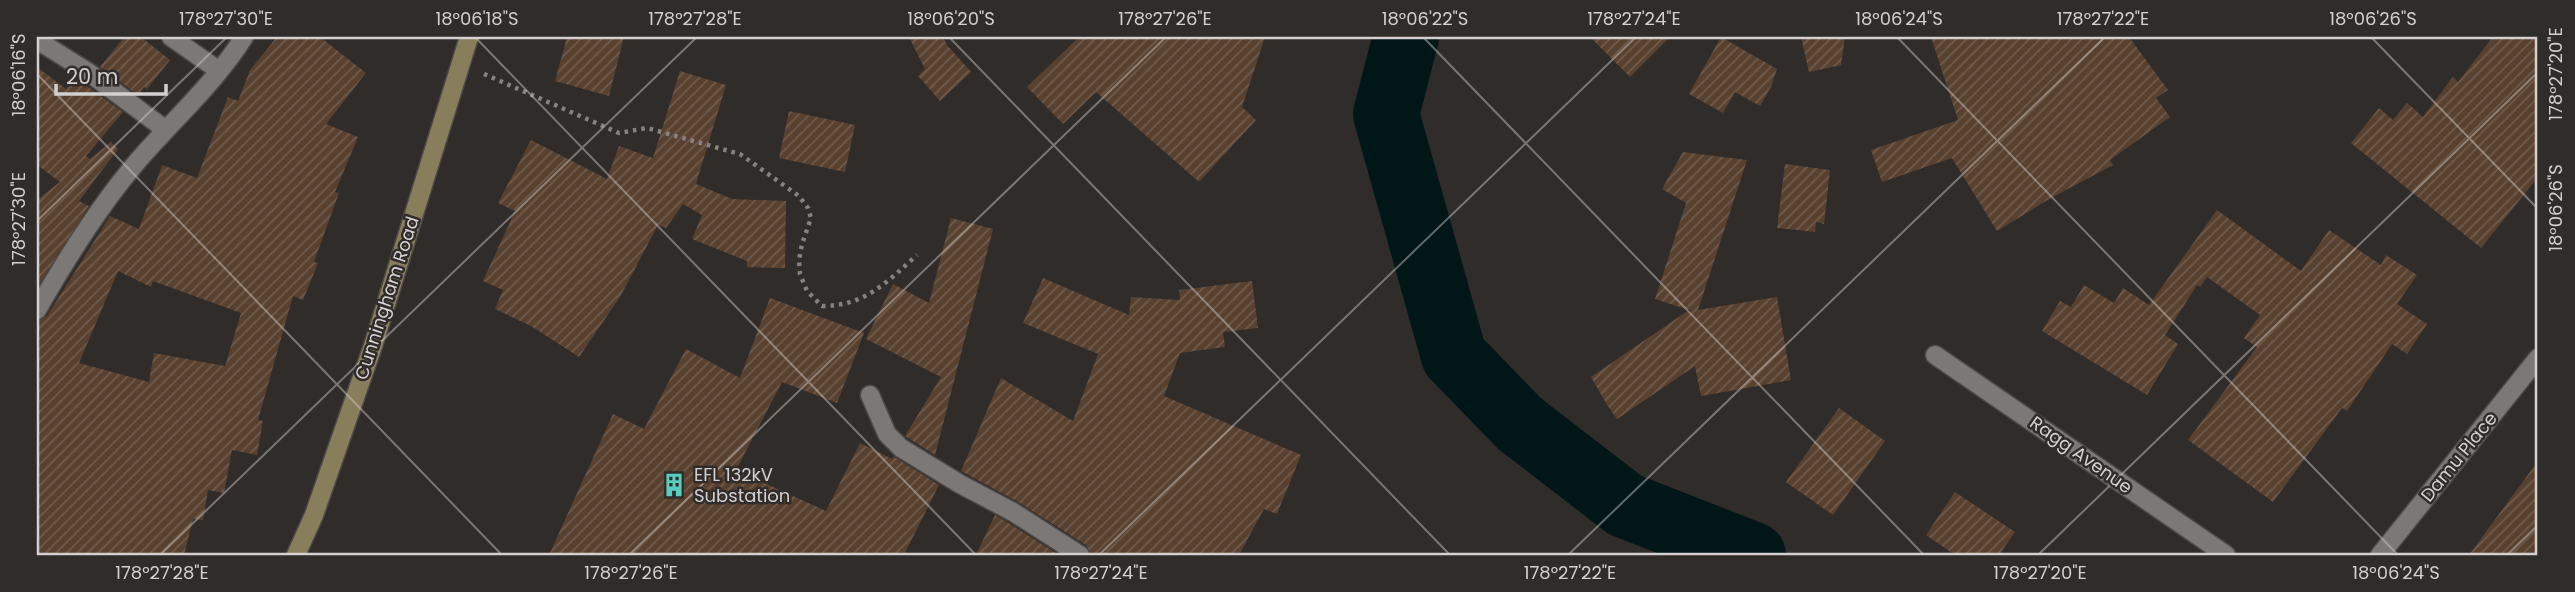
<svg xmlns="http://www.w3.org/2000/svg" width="2575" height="592" font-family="Poppins,sans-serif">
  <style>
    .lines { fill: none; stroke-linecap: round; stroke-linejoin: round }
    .river { stroke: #001617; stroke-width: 66 }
    .building { fill: url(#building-hatch); fill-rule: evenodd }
    .street-casing { stroke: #4c4948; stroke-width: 21 }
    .secondary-casing { stroke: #4c4948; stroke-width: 21 }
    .path { stroke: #858281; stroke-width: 4.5; stroke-dasharray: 3.5 5; stroke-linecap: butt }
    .street { stroke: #7c7876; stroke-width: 18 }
    .secondary { stroke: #897e5c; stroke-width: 18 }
    .ticks { fill: none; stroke: #d3d0cf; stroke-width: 2; stroke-opacity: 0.45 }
    .labels { text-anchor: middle; stroke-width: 5; stroke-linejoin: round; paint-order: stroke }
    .street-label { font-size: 18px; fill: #d3d0cf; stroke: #302c2a }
    .poi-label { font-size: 18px; fill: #d3d0cf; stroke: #302c2a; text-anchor: start }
    .neatline { fill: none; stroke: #d3d0cf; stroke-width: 2.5 }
    .ticks-label { font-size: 18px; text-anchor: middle; fill: #d3d0cf }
  </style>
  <defs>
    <pattern id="building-hatch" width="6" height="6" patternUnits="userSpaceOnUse" patternTransform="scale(1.75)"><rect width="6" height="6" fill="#59412f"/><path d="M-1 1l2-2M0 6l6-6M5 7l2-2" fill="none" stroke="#705b4c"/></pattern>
  </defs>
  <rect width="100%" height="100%" fill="#302c2a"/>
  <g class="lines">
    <path class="river" d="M1406,37l-20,77 68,242 66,68 105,81 128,50"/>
  </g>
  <path class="building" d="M124,37h17l29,23 -23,29 -3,-2 -6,8 -38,-28z
    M277,37h43l46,36 -40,51 32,13 -23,55 4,1 -25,69 4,1 -15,37 -10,-4 -35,124 5,1 -6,34 -25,-5 -8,43 -16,-3 -5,30 -10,-1 -9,36h-147v-234l10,-5 63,-100 29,13 23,-64 35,13 31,-81 10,4 12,-31zM118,271l33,16 2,-6 88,32 -16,53 -71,-13 -5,29 -70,-19z
    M567,37h57l-15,59 -54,-15z
    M909,37h34l4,8 24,27 -31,29 -22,-25 7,-7z
    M1079,37h186l-23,70 14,13 -57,62 -103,-90 -33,32 -36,-37z
    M1590,37h80l-40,40z
    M1721,37l56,32 -6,18 -11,19 -25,-14 -12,21 -34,-19z
    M1801,37h44l-4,28 -32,7z
    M1931,37h198l39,53 -12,8 14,19 -60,43 3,5 -62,33 -54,33 -45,-73 -70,24 -11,-32 87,-30z
    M2493,37h45v140l-57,71 -130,-105 28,-35 14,12 14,-17 16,14 30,-40 5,5z
    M37,67l29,22 10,-11 47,34 -37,44 4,3 21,-17 7,7 -39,52 10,5 -52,82v-88l23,-18 -23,-17z
    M680,71l46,14 -30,99 36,15 54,2 -1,67 -38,-1v-6l-55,-22 10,-24 -19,-11 -17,24 -8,-3 -38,72 -41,60 -48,-31 -36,-17 8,-19 -20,-9 32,-70 -17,-8 33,-63 76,39 12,-33 34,12z
    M789,111l66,14 -10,47 -66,-14z
    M1683,152l64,8 -49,150 79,-13 14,83 -90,16 -6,-30 -78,53 -10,-14 -16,-28 95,-65 6,-1 -37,-12 31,-96 -24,-14z
    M1785,164l45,6 -6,54 -8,-2 -1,10 -38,-4z
    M2217,210l84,61 28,-41 52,35 5,-10 31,20 -20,29 30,20 -20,30 -15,-10 -45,67 -5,-3 -69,94 -85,-62 69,-93 -13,-9 16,-23 -53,-38 -7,10 -3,-2 -32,50 13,9 -31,51 -105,-64 18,-30 11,6 13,-22 30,18 9,-15 26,17z
    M951,218l42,11 -58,226 -30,-19 36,-59 -75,-38 27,-55 36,19z
    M1043,278l86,37 2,-18 49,3 -1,-10 73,-9 6,47 -35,4 2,15 -45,6 -16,43 137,59 -24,59 -13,-5 -25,46h-148l-5,-10 -68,-43 -57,-31 40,-93 72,43 25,-67 -75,-31z
    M770,298l94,35 -27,70 -55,-21 -46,88 90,41 34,-68 32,16 1,-3 46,29 -35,70h-355l64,-141 31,15 42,-80 54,29z
    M1839,408l46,33 -52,74 -47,-33z
    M2538,461v94h-69z
    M1955,492l60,40 -16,23h-44l-29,-20z
    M995,515l12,7 52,33h-83z"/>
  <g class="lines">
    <g class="street-casing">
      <path id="street" d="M171,37l47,33
        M37,40l51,32 78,58
        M37,310c29,-51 61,-102 99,-147 34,-40 80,-81 108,-126
        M1935,355l291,200
        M870,395l17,39 14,14 59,36 53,28 67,43
        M2380,555l158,-197"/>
    </g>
    <g class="secondary-casing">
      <path id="secondary" d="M296,555l18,-40 59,-169 96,-309"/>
    </g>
    <path class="path" d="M484,74l135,59 28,-5 93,26 59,42 9,12 3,10 -9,26 -3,16 1,14 7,17 15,15c43,0 65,-24 95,-51"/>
    <use href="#street" class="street"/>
    <use href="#secondary" class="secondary"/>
  </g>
  <path class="ticks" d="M475,37l501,518M949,37l501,518M1423,37l501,518M1897,37l501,518M2371,37l167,172M37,74l465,481M37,221l190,-184M160,555l537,-518M629,555l537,-518M1099,555l537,-518M1568,555l537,-518M2038,555l500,-483M2507,555l31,-30"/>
  <defs>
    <g id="building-bare" transform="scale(1.89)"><path d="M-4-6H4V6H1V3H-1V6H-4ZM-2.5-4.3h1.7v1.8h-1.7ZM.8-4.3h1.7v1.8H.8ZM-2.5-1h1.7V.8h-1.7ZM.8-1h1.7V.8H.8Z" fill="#59cebe" stroke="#302c2a" stroke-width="2.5" paint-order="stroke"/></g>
  </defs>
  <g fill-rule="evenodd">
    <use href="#building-bare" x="674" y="485"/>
  </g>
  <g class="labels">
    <g class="street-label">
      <text transform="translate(387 298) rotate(-72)" y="6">Cunningham Road</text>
      <text transform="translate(2081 455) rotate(35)" y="6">Ragg Avenue</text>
      <text transform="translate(2459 457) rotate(-51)" y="6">Damu Place</text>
    </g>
    <g class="poi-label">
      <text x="694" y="481">EFL 132kV<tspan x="694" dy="21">Substation</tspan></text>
    </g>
  </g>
  <rect width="2575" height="592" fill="none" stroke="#302c2a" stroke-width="77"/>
  <path d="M56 84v10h110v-10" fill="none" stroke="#d3d0cf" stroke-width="3.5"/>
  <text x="66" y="84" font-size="21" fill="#d3d0cf" stroke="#302c2a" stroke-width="5" paint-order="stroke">20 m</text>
  <rect x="38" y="38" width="2498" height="516" class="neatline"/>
  <g class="ticks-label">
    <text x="226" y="25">178°27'30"E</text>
    <text x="477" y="25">18°06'18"S</text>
    <text x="695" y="25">178°27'28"E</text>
    <text x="951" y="25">18°06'20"S</text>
    <text x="1165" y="25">178°27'26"E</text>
    <text x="1425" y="25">18°06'22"S</text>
    <text x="1634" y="25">178°27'24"E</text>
    <text x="1899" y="25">18°06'24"S</text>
    <text x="2103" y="25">178°27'22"E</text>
    <text x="2373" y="25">18°06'26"S</text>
    <text transform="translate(2556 74) rotate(-90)" y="6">178°27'20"E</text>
    <text transform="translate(19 75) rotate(-90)" y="6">18°06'16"S</text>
    <text transform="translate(2556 208) rotate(-90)" y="6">18°06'26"S</text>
    <text transform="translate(19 219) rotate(-90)" y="6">178°27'30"E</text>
    <text x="162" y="579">178°27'28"E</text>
    <text x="631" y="579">178°27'26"E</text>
    <text x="1101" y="579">178°27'24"E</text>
    <text x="1570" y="579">178°27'22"E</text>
    <text x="2040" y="579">178°27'20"E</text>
    <text x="2396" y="579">18°06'24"S</text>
  </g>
</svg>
